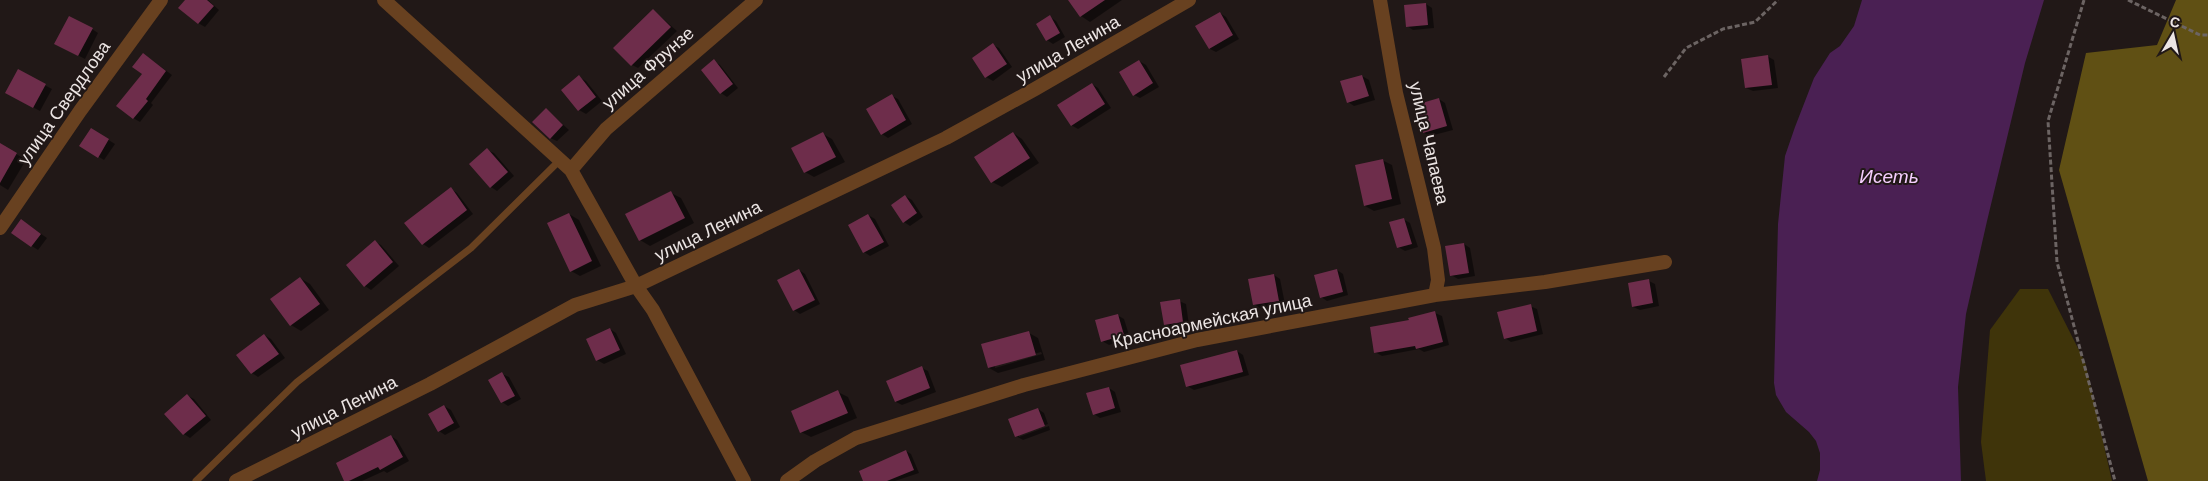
<svg xmlns="http://www.w3.org/2000/svg" width="2208" height="481" font-family="'DM Sans',sans-serif">
  <style>
    .green { fill: #3f340a }
    .forest { fill: #605014 }
    .water { fill: #4a2053 }
    .shadow { fill: #0007; fill-rule: evenodd }
    .building { fill: #6e2d4b }
    .lines { fill: none; stroke-linecap: round; stroke-linejoin: round }
    .path { stroke: #6c6463; stroke-width: 3; stroke-dasharray: 5 2.5; stroke-linecap: butt }
    .service { stroke: #684120; stroke-width: 7 }
    .minor { stroke: #684120; stroke-width: 14 }
    .labels { text-anchor: middle; stroke-width: 4; stroke-linejoin: round; paint-order: stroke }
    .street-label { font-size: 18px; fill: #ece5e4; stroke: #211817 }
    .water-label { font-size: 19px; font-style: italic; fill: #f5cefe; stroke: #211817 }
  </style>
  <rect width="100%" height="100%" fill="#211817"/>
  <path class="green" d="M2020,289h28l37,73 27,119h-126l-5,-39 9,-112z"/>
  <path class="forest" d="M2176,0h32v481h-60l-89,-311 27,-117 71,-8z"/>
  <path class="water" d="M1862,0h182l-19,63 -38,158 -21,93 -8,73 3,94h-144l3,-11v-17l-4,-12 -7,-9 -23,-20 -10,-17 -2,-12 4,-159 7,-68 10,-29 19,-49 16,-25 10,-7 14,-20z"/>
  <path class="shadow" d="M186,0h22l11,10 -14,17 -7,-4z
    M1069,0h53l-32,22 -9,-6z
    M1426,4l6,4 2,20 -21,2 -6,-4z
    M653,10l24,21 -39,37 -6,-3z
    M1220,13l6,4 13,22 -23,13 -6,-3 -13,-23z
    M1050,17l6,4 9,16 -12,7 -6,-4z
    M92,29l6,4 -13,26 -23,-12z
    M993,45l6,3 13,19 -19,14 -7,-4z
    M1767,56l7,4 4,28 -25,3 -7,-3z
    M149,58l23,17 -21,28 2,2 -13,17 -7,-4z
    M714,61l6,4 18,23 -11,9 -6,-4z
    M1139,61l7,4 13,22 -19,11 -6,-3z
    M18,71l34,18 -12,22 -34,-18z
    M1362,76l7,4 6,20 -21,6 -6,-4z
    M579,77l7,4 16,20 -16,13 -7,-4 -16,-20z
    M1092,84l6,4 13,20 -33,21 -7,-4z
    M892,96l6,3 14,25 -24,14 -6,-4z
    M1439,99l6,4 8,27 -23,6 -6,-3z
    M546,109l23,21 -12,11 -7,-3z
    M91,129l24,15 -11,16 -23,-14z
    M1013,133l9,6 17,24 -37,24 -10,-5z
    M823,134l9,5 13,23 -31,15 -9,-5z
    M0,144l26,16 -18,30 -8,-5z
    M487,150l7,3 20,23 -17,15 -6,-4z
    M1382,160l10,5 9,39 -27,7 -9,-5z
    M451,189l6,4 16,21 -44,34 -6,-4z
    M671,193l10,5 13,25 -44,23 -10,-6z
    M905,196l7,4 11,17 -13,9 -6,-4z
    M569,214l10,6 22,46 -21,10 -9,-5z
    M868,215l7,4 14,27 -19,10 -6,-4z
    M1403,219l7,4 8,24 -13,4 -7,-4z
    M27,224l20,14 -9,12 -26,-17z
    M375,242l6,3 18,21 -28,24 -6,-4z
    M1464,244l6,4 5,28 -17,3 -7,-4z
    M799,270l6,4 15,30 -20,10 -6,-4z
    M1337,270l6,4 5,21 -21,6 -6,-4z
    M1274,275l6,4 5,25 -25,4 -6,-4z
    M300,278l10,6 19,26 -28,21 -10,-6z
    M1649,281l6,3 4,22 -19,4 -7,-3z
    M1179,301l7,3 3,21 -18,3 -6,-4z
    M1530,306l7,3 6,25 -32,8 -6,-4z
    M1435,313l7,3 7,29 -25,7 -5,-3 -37,7 -7,-4 36,-31z
    M1117,315l7,4 6,19 -21,7 -7,-4z
    M610,329l6,4 10,21 -22,10 -7,-4z
    M1029,333l9,5 7,22 -47,13 -9,-5zM1041,352l1,2 -47,14v-3z
    M264,335l7,4 14,19 -27,19 -6,-4 -14,-18z
    M1237,351l6,4 6,20 -55,15 -7,-4z
    M922,368l6,3 8,21 -34,13 -6,-3 -8,-21z
    M502,374l7,3 12,22 -13,7 -6,-4z
    M1109,388l6,4 6,20 -21,6 -6,-4z
    M838,392l10,5 9,21 -46,19 -10,-5z
    M188,396l6,3 17,21 -21,18 -6,-4z
    M444,406l7,4 9,17 -15,8 -6,-4z
    M1038,409l6,4 4,11 -29,11v2l30,-11 1,4 -27,10 -7,-4z
    M391,436l6,4 12,21 -22,12 -3,-2 -22,10h-17z
    M906,451l5,3 8,19 -24,8h-31z"/>
  <path class="building" d="M185,0h22l7,6 -16,18 -20,-16z
    M1068,0h37l-25,17z
    M1426,3l2,22 -22,2 -2,-22z
    M653,9l18,18 -40,39 -18,-18z
    M1220,12l13,23 -24,14 -14,-23z
    M1050,15l10,18 -14,8 -10,-17z
    M69,16l24,12 -15,28 -24,-12z
    M993,43l14,21 -22,14 -13,-20z
    M143,53l23,18 -20,28 2,2 -15,18 -17,-13 26,-32 -10,-7z
    M1768,55l4,30 -27,3 -4,-29z
    M714,59l19,25 -13,10 -19,-24z
    M1139,60l14,23 -20,13 -14,-24z
    M18,69l28,15 -13,24 -28,-15z
    M579,75l17,22 -18,14 -17,-21z
    M1362,75l7,21 -22,7 -7,-22z
    M1092,83l13,21 -34,22 -14,-21z
    M892,94l14,26 -25,15 -15,-26z
    M1439,98l8,28 -24,7 -8,-28z
    M546,108l17,17 -13,14 -18,-17z
    M91,128l18,11 -11,19 -19,-12z
    M823,132l13,25 -32,16 -13,-25z
    M1013,132l17,26 -39,25 -17,-26z
    M0,143l17,10 -17,30z
    M487,148l21,24 -18,16 -21,-24z
    M1383,159l9,40 -28,7 -9,-41z
    M451,187l16,23 -45,35 -18,-22z
    M671,191l14,27 -46,23 -14,-27z
    M905,195l12,18 -14,10 -12,-18z
    M569,213l23,48 -22,11 -23,-49z
    M868,214l16,28 -21,11 -15,-28z
    M1404,218l8,26 -15,4 -8,-26z
    M21,219l20,15 -10,13 -20,-14z
    M375,240l18,22 -29,25 -18,-22z
    M1464,243l5,30 -19,3 -5,-30z
    M799,269l16,31 -22,11 -16,-31z
    M1337,269l6,23 -23,6 -6,-23z
    M1274,274l5,27 -26,4 -5,-26z
    M300,277l20,27 -30,22 -20,-27z
    M1649,279l4,24 -21,4 -4,-24z
    M1180,299l3,23 -19,3 -4,-23z
    M1531,304l6,27 -33,8 -7,-27z
    M1435,311l8,31 -27,7 -1,-3 -41,7 -4,-26 39,-7 -1,-2z
    M1118,314l6,21 -23,7 -6,-22z
    M610,328l10,22 -24,11 -10,-22z
    M1029,331l7,24 -48,13 -7,-24z
    M264,334l15,20 -28,20 -15,-19z
    M1237,350l6,22 -57,15 -6,-22z
    M922,366l8,22 -35,14 -9,-21z
    M502,372l13,24 -14,7 -13,-23z
    M1109,387l6,21 -22,7 -7,-22z
    M838,390l10,23 -48,20 -9,-22z
    M187,394l19,22 -23,19 -19,-21z
    M444,405l10,18 -16,9 -10,-18z
    M1038,408l7,18 -30,11 -7,-18z
    M391,435l12,22 -23,13 -2,-3 -29,14h-5l-8,-18z
    M906,450l8,20 -27,11h-24l-4,-10z"/>
  <g class="lines">
    <path class="path" d="M2084,0l-36,121 9,141 58,219
      M2128,0l72,35h8
      M1664,77l22,-29 37,-19 32,-7 23,-22"/>
    <path class="service" d="M196,481l101,-99 174,-134 89,-88"/>
    <path class="minor" d="M384,0l187,170 65,116 17,24 91,171
      M1380,0l16,93 38,155 4,32 -3,15
      M571,170l35,-41 150,-129
      M0,228l80,-117 81,-111
      M236,481l194,-97 145,-79 61,-19 310,-148 89,-49 154,-89
      M787,481l28,-20 41,-23 168,-53 173,-45 238,-45 110,-13 120,-20"/>
  </g>
  <g class="labels">
    <g class="street-label">
      <text transform="translate(1068 49) rotate(-30)" y="6">улица Ленина</text>
      <text transform="translate(648 68) rotate(-41)" y="6">улица Фрунзе</text>
      <text transform="translate(64 103) rotate(-55)" y="6">улица Свердлова</text>
      <text transform="translate(1429 143) rotate(77)" y="6">улица Чапаева</text>
      <text transform="translate(708 231) rotate(-26)" y="6">улица Ленина</text>
      <text transform="translate(1212 321) rotate(-12)" y="6">Красноармейская улица</text>
      <text transform="translate(344 407) rotate(-27)" y="6">улица Ленина</text>
    </g>
    <g class="water-label">
      <text x="1889" y="183">Исеть</text>
    </g>
  </g>
  <g transform="translate(2173 35) rotate(9)" stroke="#211817" stroke-width="4" paint-order="stroke">
  <path d="M0-4L9 19L0 12L-9 19Z" fill="#ece5e4"/>
  <text y="-8" font-size="14" font-weight="bold" text-anchor="middle" fill="#ece5e4">С</text>
  </g>
</svg>
